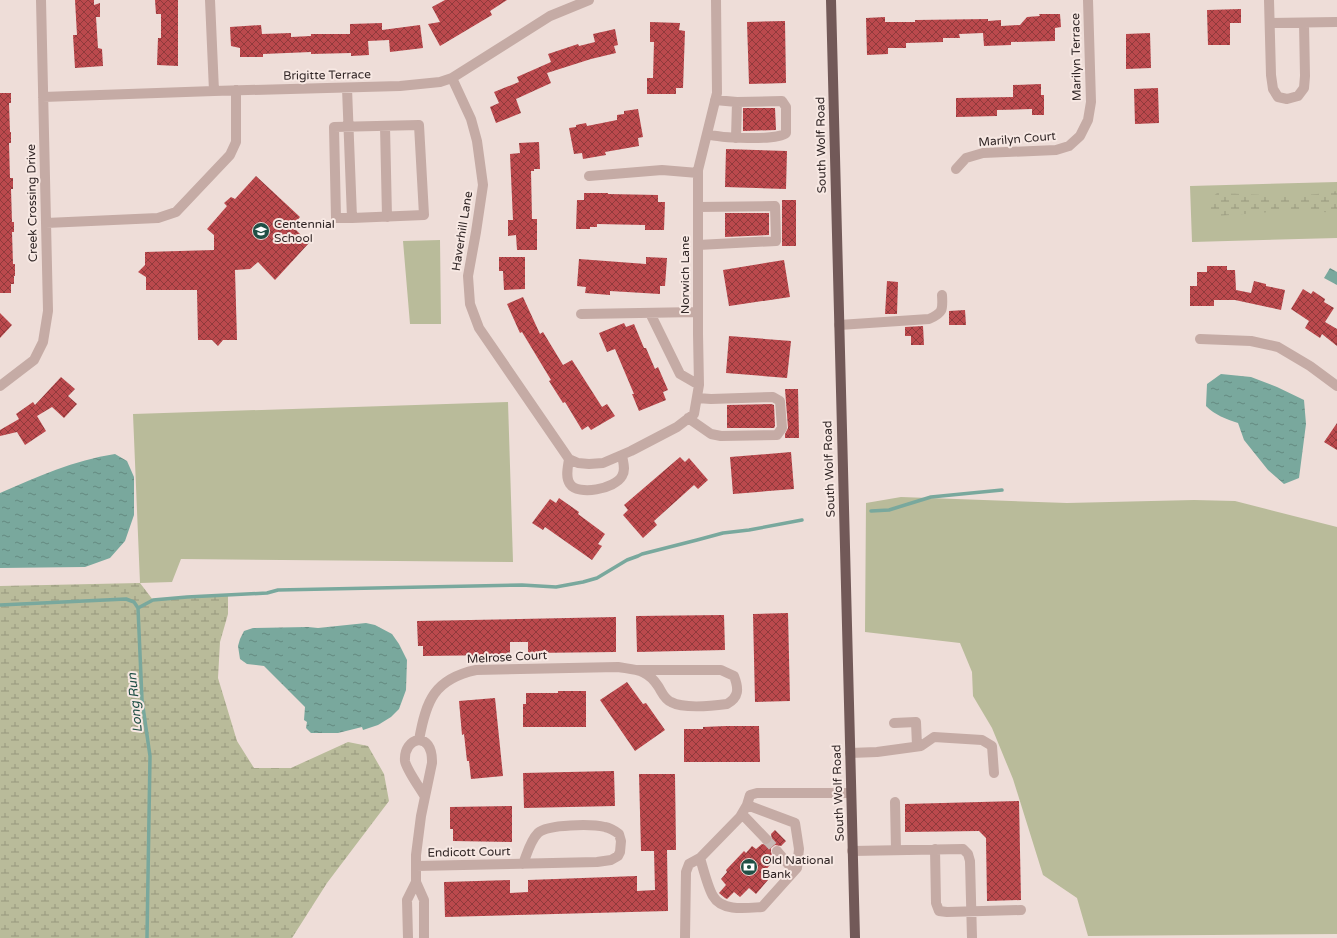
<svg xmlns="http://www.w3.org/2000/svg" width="1337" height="938" font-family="'Varela Round',sans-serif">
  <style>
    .green { fill: #b9bb9a }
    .wetland { fill: url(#wetland-marsh) }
    .water { fill: url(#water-ripples) }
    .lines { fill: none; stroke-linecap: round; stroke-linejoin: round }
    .stream { stroke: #79a89d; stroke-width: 3.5 }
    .building { fill: url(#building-cross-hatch) }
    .minor-tunnel { stroke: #c8b8b4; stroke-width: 10; stroke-dasharray: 10 5; stroke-linecap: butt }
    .minor { stroke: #c5aba5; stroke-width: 10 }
    .major { stroke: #725958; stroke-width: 10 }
    .labels { text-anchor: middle; stroke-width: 4; stroke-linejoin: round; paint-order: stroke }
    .street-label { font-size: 12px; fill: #312626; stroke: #f7e8e3 }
    .poi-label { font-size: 12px; fill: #312626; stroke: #f7e8e3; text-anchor: start }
    .water-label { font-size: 13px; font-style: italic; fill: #1f4f45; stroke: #f7e8e3 }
  </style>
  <defs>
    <pattern id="wetland-marsh" width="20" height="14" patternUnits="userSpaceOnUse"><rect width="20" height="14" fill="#b9bb9a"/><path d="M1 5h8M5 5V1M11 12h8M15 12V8" fill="none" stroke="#97987d"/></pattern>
    <pattern id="water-ripples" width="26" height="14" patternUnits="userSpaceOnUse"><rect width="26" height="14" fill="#79a89d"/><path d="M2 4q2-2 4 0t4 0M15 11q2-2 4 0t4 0" fill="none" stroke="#648980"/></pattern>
    <pattern id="building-cross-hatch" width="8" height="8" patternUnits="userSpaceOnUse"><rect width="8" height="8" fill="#bb494d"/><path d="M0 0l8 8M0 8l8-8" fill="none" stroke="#903a3c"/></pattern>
  </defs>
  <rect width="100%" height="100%" fill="#eeddd8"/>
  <path class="green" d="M1337,182v56l-145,4 -2,-56z
    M440,240l1,84h-31l-7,-83z
    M508,402l5,160 -332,-3 -9,23 -32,1 -7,-169z
    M901,497l166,6 127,-3 41,1 102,26v407l-249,2 -11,-38 -34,-23 -30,-96 -21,-51 -19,-32 -1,-24 -12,-29 -95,-11 1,-129z"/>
  <path class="wetland" d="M1337,191v22l-28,-2h-25l-68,5 -5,-2 -2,-4 1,-11 7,-6 71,3 29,-2z
    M140,583l13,17 34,-3 41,-2v19l-8,28 -2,36 19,63 17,27h37l57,-26 20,4 16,28 5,27 -62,82 -35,55h-292v-352z"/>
  <path class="water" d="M1330,268l7,4v13l-13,-7z
    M1221,374l30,3 26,10 27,13 2,24 -7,54 -15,6 -16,-14 -24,-30 -6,-17c-12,-4 -23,-8 -32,-17l1,-22z
    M115,454l12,7 7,16v38l-9,26 -15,17 -25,9 -85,1v-75c37,-16 74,-33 115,-39z
    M366,623l9,2 17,9 7,10 8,16 -1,30 -7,19 -8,8 -13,8 -15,5 -1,-3 -24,6h-27l-5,-5 1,-6 -3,-2 1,-13 -41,-41 -17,-2 -7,-5 -2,-13 2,-7 4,-8 9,-3 55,-1 10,1z"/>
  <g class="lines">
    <path class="stream" d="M871,511l18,-1 42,-13 71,-7
      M0,605l126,-6 8,3 4,6 4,92 8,56 -3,182
      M138,608l15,-8 34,-3 80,-4 11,-3 244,-5 34,2 27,-5 14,-4 30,-18 11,-4 4,-2 55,-14 26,-7 26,-3 53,-10"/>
  </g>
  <path class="building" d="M75,0h19v5l6,-2v14h-4l2,31 4,1 1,17 -28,2 -2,-33h4z
    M155,0h23v66l-21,-1 1,-27h3v-24h-5z
    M445,0h62l-17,11 2,4 -52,31 -12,-22 12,-2 -8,-15z
    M1241,9v14h-11v22h-22l-1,-35z
    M1039,14h21l1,13 -6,1v13l-44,1v3l-27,1 -1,-13 -24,1 1,4h-17v4l-37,1v5h-18v6l-21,1 -1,-37 19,-1v5h30v-2l73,-1v2l13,-1v6l19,-1 7,-8 13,-1z
    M785,21l1,62 -37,1 -2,-62z
    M650,22l30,1 -1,7 6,1 -2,57h-7v6h-29v-16h6l1,-36h-4z
    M382,23v7l38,-5 3,23 -33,4 -1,-12 -21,1 1,14 -18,1v-3l-40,1v-2l-48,2v3h-23v-9l-9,-2 -1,-19 31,-2 1,9 29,-1v4l20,-1v-2h39v-10z
    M615,29l3,16 -4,1 2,7 -25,6 -44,14 4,10 -35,16 5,14 -25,10 -6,-16 9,-4 -5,-11 25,-10 -2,-5 34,-15 -3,-8 30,-10 1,2 16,-4 -2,-8z
    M1150,33l1,35 -25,1v-35z
    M1041,84v11h3v20h-12v-6l-35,1v6l-41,1v-19l57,-1v-12z
    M1158,88l1,35 -24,1 -1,-35z
    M0,93h11v10h-2l1,29h1v11h-2l1,35h3v11h-2l1,33h2v10h-2l1,32h2v12h-1v8h-3v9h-11z
    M743,108h32l1,22 -33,1z
    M638,109l5,28 -5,1 1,8 -34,6 1,3 -23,4 -1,-6 -8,1 -5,-26 7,-1v-2l10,-2 1,3 30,-6v-5l7,-1v-3z
    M539,142l1,27h-6v2h-3l1,48h5v31h-20l-1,-15 -8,1v-16h5l-3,-66 10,-1 -1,-10z
    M726,149l61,2 -1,38 -61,-2z
    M256,176l44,41 -8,9 17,17 -34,37 -17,-18 -8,7 -15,1 2,70h-14l-5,6 -6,-6h-14l-1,-50h-51v-13l-8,-5 7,-7v-13l69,-2v-15l-7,-6 20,-23 -3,-3 7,-6 4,2z
    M584,193h24v1l50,1v7h7l-1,28h-19v-5l-48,-1v3h-7v2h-14l1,-29h7z
    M782,200h14v46h-14z
    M725,213h44v22l-44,2z
    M499,257h26v32l-21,1 -1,-19h-4z
    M646,257l21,1 -2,28h-5v8l-50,-3v4l-25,-2 1,-6 -9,-1 2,-27 67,5z
    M784,260l6,37 -61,9 -6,-36z
    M1207,266h20v4h8l1,20 15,3 3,-12 12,3v2l19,4 -4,20 -46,-10h-21v6h-24v-20h7v-14h10z
    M887,281l11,1 -1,32h-12z
    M1303,289l8,5 2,-3 12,8 -1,3 10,6 -9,14 12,7v17l-15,-12 -2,4 -15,-10 4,-7 -18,-12z
    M523,297l17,37 3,-2 20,33 9,-5 30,47 5,-3 8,12 -24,14 -3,-4 -6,4 -17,-28 -2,1 -14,-22 2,-1 -29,-48 -2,1 -13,-29z
    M965,310l1,15h-17v-14z
    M0,313l12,12 -12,13z
    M624,323l2,4 8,-3 10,24h2l9,21 3,-2 10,23 -5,2 3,8 -27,11 -7,-17h2l-19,-45 -8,3 -8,-19z
    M923,326l1,19h-13v-9h-6v-9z
    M729,336l62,5 -4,37 -61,-5z
    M61,377l14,12 -7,7 9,8 -13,14 -12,-11 -15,9 9,15 -21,14 -8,-13 -17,4v-6l19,-11 -3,-5 17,-12 2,3z
    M785,389h13l1,49h-14v-4l3,-6z
    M771,404l3,1 1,21 -1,2h-47v-23z
    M1337,423v27l-13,-8z
    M791,452l3,37 -61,5 -3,-37z
    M680,457l5,5 4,-4 19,22 -10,9 -4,-4 -40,36 3,4 -14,13 -20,-23 5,-5 -4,-5z
    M559,498l20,14 -1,2 27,20 -7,10 4,2 -10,14 -47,-33 -2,3 -11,-7 18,-24 6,4z
    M788,613l2,88 -35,1 -2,-88z
    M724,615l1,35 -88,2 -1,-36z
    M616,617v35l-88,1v-11h-18v12h-10v1l-77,1v-10h-5l-1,-25z
    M627,682l16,22 3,-1 19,27 -30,21 -35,-51z
    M558,691h28v36h-63v-23h3v-11h32z
    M495,698l8,78 -32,3 -2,-18h-2l-3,-27 -2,1 -3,-34z
    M726,726h33l1,36h-76v-33h19v-2z
    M614,771l1,35 -91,2 -1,-35z
    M639,774h36l1,76h-9l1,61 -223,6 -1,-35 66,-2v13l18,-1v-12l109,-4v15l18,-1 -1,-39h-13z
    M1019,801l2,99 -34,1 -1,-63 -7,-7 -74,1v-28z
    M512,806v36l-59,-1v-12h-3v-22z
    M775,830l11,11 -5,5 -6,-1 -4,3v4l1,3 -4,5 3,4 -9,10 6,6 -12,14 -7,-6 -9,9 -6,-5 -7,7 -2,-1 -6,-5 7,-8 -5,-6 6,-7 -1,-2 18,-19 2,2 6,-7 4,3 6,-5 5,1 3,-1 2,-4 -1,-6z"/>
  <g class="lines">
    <path class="minor-tunnel" d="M766,839l11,12"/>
    <path class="minor" d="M210,0l4,91
      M1269,0l2,75 2,14 5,8 9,2 11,-3 6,-8 1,-12 -1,-53
      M1270,23l67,-1
      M452,78l19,41 6,22 6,44 -7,47 -8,44 2,28 9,24 90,131
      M347,88l5,130h-16l-2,-91 85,-2 5,90 -72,3
      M43,97l171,-6 186,-5 40,-4 12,-4 98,-62 39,-16
      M385,126l2,91
      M707,134c13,4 69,7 79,-1v-26l-4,-6 -45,1 -22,-2
      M736,138l1,-36
      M956,169l10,-11 17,-5 73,-3 13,-4 11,-10 8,-16 3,-18 -3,-102
      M589,176l73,-6 36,3
      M698,207l77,-1 1,35 -78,4
      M46,223l112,-5 18,-6 54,-57 6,-13v-52
      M650,313l30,61 19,11
      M581,314l117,-2
      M839,325l90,-6c14,-6 14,-9 13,-24
      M1200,339l51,2 27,6 32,19 27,20
      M0,386l34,-26 9,-18 5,-31 -7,-311
      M688,418l23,16 10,2 56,-1 5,-7 -2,-27 -7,-4 -62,2 -14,-1
      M569,459l9,4 11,1 14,-1 28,-12 46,-24 17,-13 5,-29 -1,-51v-164l19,-77 -1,-93
      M569,459c-1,8 -4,18 1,25 8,12 45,5 52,-8 4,-6 1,-14 0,-21
      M894,723l22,-1 1,24
      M419,740c7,-39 15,-61 57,-70l142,-3c18,3 29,2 40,19 4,6 6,13 13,16 13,7 41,4 56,2 12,-7 12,-15 7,-28l-13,-6h-83
      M850,753l27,-1 44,-6 13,-9 48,3 10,6 2,27
      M895,802l1,48
      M742,814l24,25
      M935,849l1,54 3,8 8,1 74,-2
      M777,851l17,20
      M852,851l111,-2 5,5 2,7 2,77
      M700,858c3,10 8,30 13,38 9,16 34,12 49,11l35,-39 2,-19 -4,-26 -48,-18
      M416,866l181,-4 14,-2 7,-4 2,-4 1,-11 -2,-7c-4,-3 -9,-6 -14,-7 -13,-3 -57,-3 -67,6 -8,8 -11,21 -15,31
      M408,938l-1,-38 9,-18
      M424,938v-38l-8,-18v-27l5,-39 11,-53c1,-34 -29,-26 -27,-2 1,8 15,27 20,36
      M685,938l1,-66 3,-8 11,-6 40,-41 7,-12 3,-10 7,-2h94"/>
    <path class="major" d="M831,0l24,938"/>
  </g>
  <defs>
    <g id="school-disc" transform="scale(0.9)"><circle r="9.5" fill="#1f4f45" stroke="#f7e8e3"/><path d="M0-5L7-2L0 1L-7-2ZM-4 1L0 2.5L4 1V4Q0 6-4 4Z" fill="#fff"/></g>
    <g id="bank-disc" transform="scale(0.9)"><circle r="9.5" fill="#1f4f45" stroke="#f7e8e3"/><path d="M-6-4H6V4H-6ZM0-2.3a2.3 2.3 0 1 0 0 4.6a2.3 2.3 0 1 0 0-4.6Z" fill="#fff"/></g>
  </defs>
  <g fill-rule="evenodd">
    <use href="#school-disc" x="261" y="231"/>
    <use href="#bank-disc" x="749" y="867"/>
  </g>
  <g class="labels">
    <g class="street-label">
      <text transform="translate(1076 57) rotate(-91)" y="4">Marilyn Terrace</text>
      <text transform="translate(327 75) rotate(-1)" y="4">Brigitte Terrace</text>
      <text transform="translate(1017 139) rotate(-5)" y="4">Marilyn Court</text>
      <text transform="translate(821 145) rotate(-91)" y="4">South Wolf Road</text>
      <text transform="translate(32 203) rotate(-91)" y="4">Creek Crossing Drive</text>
      <text transform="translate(462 231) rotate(-81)" y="4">Haverhill Lane</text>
      <text transform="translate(685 275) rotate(-90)" y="4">Norwich Lane</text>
      <text transform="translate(829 469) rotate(-92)" y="4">South Wolf Road</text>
      <text transform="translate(507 657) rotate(-3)" y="4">Melrose Court</text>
      <text transform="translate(838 793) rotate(-92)" y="4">South Wolf Road</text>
      <text transform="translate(469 852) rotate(-1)" y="4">Endicott Court</text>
    </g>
    <g class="poi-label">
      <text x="274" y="228">Centennial<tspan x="274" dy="14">School</tspan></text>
      <text x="762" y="864">Old National<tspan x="762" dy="14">Bank</tspan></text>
    </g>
    <g class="water-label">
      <text transform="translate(134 703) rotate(-96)" y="5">Long Run</text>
    </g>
  </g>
</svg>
